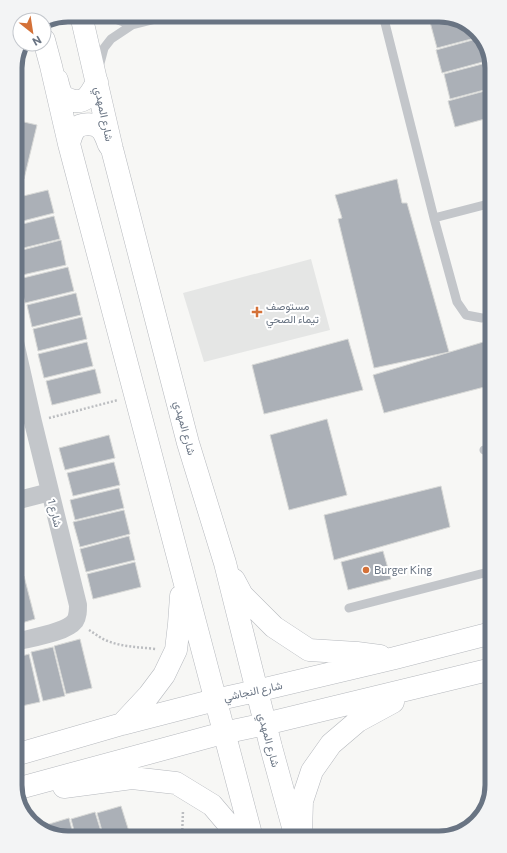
<svg xmlns="http://www.w3.org/2000/svg" width="507" height="853" font-family="Commissioner,Vazirmatn,sans-serif">
  <style>
    .built { fill: #e5e6e5 }
    .building { fill: #abb0b7; stroke: #d8d9d7 }
    .lines { fill: none; stroke-linecap: round; stroke-linejoin: round }
    .secondary-casing { stroke: #b6b9be; stroke-width: 23 }
    .path { stroke: #bbbdc0; stroke-width: 2.5; stroke-dasharray: 2 2; stroke-linecap: butt }
    .service { stroke: #c3c6ca; stroke-width: 9 }
    .minor { stroke: #c3c6ca; stroke-width: 18 }
    .secondary { stroke: #fff; stroke-width: 22 }
    .poi-dot { fill: #d47138; stroke: #fff; stroke-width: 1.5 }
    .labels { text-anchor: middle; stroke-width: 4; stroke-linejoin: round; paint-order: stroke }
    .street-label { font-size: 11px; fill: #697483; stroke: #fff }
    .poi-label { font-size: 11px; fill: #697483; stroke: #fff; text-anchor: start }
    .rim { fill: none; stroke: #697483; stroke-width: 5 }
  </style>
  <rect width="100%" height="100%" fill="#f7f7f5"/>
  <path class="built" d="M311,259l19,71 -126,32 -21,-69z"/>
  <path class="building" d="M428,15h14l3,1 -16,4z
    M448,17l21,7 10,13 -42,11 -7,-26z
    M480,38l7,7 3,15 -48,13 -6,-23z
    M490,62l2,9v17l-42,11 -6,-25z
    M15,70l6,21 -6,2z
    M492,89v28l-37,10 -7,-26z
    M15,120l22,5 -13,54 -9,-3z
    M397,179l5,24h5l42,149 -75,16 -36,-149 4,-1 -7,-23z
    M48,190l6,23 -39,10v-25z
    M54,216l6,23 -45,11v-24z
    M61,240l5,25 -48,11 -3,-11v-13z
    M68,267l6,24 -49,12 -6,-24z
    M76,293l5,22 -49,12 -5,-22z
    M82,317l5,22 -49,12 -5,-22z
    M348,339l15,51 -99,24 -12,-49z
    M490,340l2,10v35l-108,28 -11,-38z
    M87,342l6,24 -49,12 -6,-24z
    M95,369l6,24 -49,12 -6,-24z
    M327,419l20,76 -58,15 -19,-75z
    M109,435l6,23 -50,12 -6,-22z
    M114,462l6,23 -47,11 -6,-23z
    M441,486l9,41 -116,33 -10,-45z
    M119,488l5,20 -49,12 -5,-20z
    M124,510l6,24 -50,13 -7,-25z
    M129,536l6,24 -49,12 -6,-23z
    M15,547l7,27 -7,2z
    M383,551l8,28 -43,11 -7,-28z
    M135,562l6,25 -48,12 -6,-25z
    M24,576l11,43 -20,6v-47z
    M80,639l12,49 -26,6 -12,-48z
    M53,647l12,49 -22,5 -12,-49z
    M29,654l11,48 -23,5 -2,-10v-39z
    M481,805l4,1 -2,8 -8,7z
    M121,806l10,32h-27l-7,-25z
    M95,812l8,26h-27l-5,-19z
    M69,818l5,20h-9l-16,-6 -3,-7z
    M450,828l12,5 -15,3z"/>
  <g class="lines">
    <g class="secondary-casing">
      <path id="secondary" d="M81,15l31,134 76,294 37,120 46,184 25,91
        M44,40l7,26 18,78 183,694
        M57,80c1,4 2,9 4,13 2,4 6,6 10,7 15,5 20,-7 26,-18
        M69,144c1,-4 3,-11 6,-15 7,-7 21,-6 27,1 3,4 5,10 7,15
        M234,580l8,15 32,32 35,23 48,3 23,3
        M122,724l27,-29 15,-20 12,-25 3,-26 2,-28
        M15,755l107,-31 93,-24 41,-9 139,-33 97,-25
        M64,787l68,-9 44,5 36,22 28,33
        M16,789l207,-56 42,-9 227,-55
        M301,833l1,-32 10,-30 19,-27 27,-23 35,-19"/>
    </g>
    <path class="path" d="M49,418l69,-18
      M89,630c5,3 10,7 16,10 16,7 33,7 51,9
      M182,838l1,-28"/>
    <path class="service" d="M104,15l28,10
      M383,15l51,203 23,84 9,13 16,3
      M99,67l5,-19 7,-9 21,-14 40,-10
      M434,218l58,-15
      M484,450l8,4
      M349,608l143,-37"/>
    <path class="minor" d="M15,501l35,-9
      M15,642c15,-4 51,-9 60,-21 3,-5 3,-10 3,-16l-45,-183 -18,-80"/>
    <use href="#secondary" class="secondary"/>
  </g>
  <g class="poi-dot">
    <path d="M255 306h4v4h4v4h-4v4h-4v-4h-4v-4h4z"/>
    <circle cx="366" cy="570" r="4"/>
  </g>
  <g class="labels">
    <g class="street-label">
      <text transform="translate(104 114) rotate(78)" y="4">شارع المهدي</text>
      <text transform="translate(185 428) rotate(75)" y="4">شارع المهدي</text>
      <text transform="translate(55 513) rotate(76)" y="4">شارع 1</text>
      <text transform="translate(253 691) rotate(-12)" y="4">شارع النجاشي</text>
      <text transform="translate(269 740) rotate(75)" y="4">شارع المهدي</text>
    </g>
    <g class="poi-label">
      <text x="266" y="310">مستوصف<tspan x="266" dy="13">تيماء الصحي</tspan></text>
      <text x="374" y="574">Burger King</text>
    </g>
  </g>
  <path d="M0 0H507V853H0ZM68 22H439A46 46 0 0 1 485 68V785A46 46 0 0 1 439 831H68A46 46 0 0 1 22 785V68A46 46 0 0 1 68 22Z" fill="#f3f4f5" fill-rule="evenodd"/>
  <path class="rim" d="M68 22H439A46 46 0 0 1 485 68V785A46 46 0 0 1 439 831H68A46 46 0 0 1 22 785V68A46 46 0 0 1 68 22Z"/>
  <g transform="translate(32 32) rotate(150)"><circle r="19" fill="#ffffff" stroke="#c3c7cd"/>
  <path d="M0-3L7 15L0 10L-7 15Z" fill="#d47138"/>
  <text y="-6" font-size="11" font-weight="bold" text-anchor="middle" fill="#697483">N</text>
  </g>
</svg>
